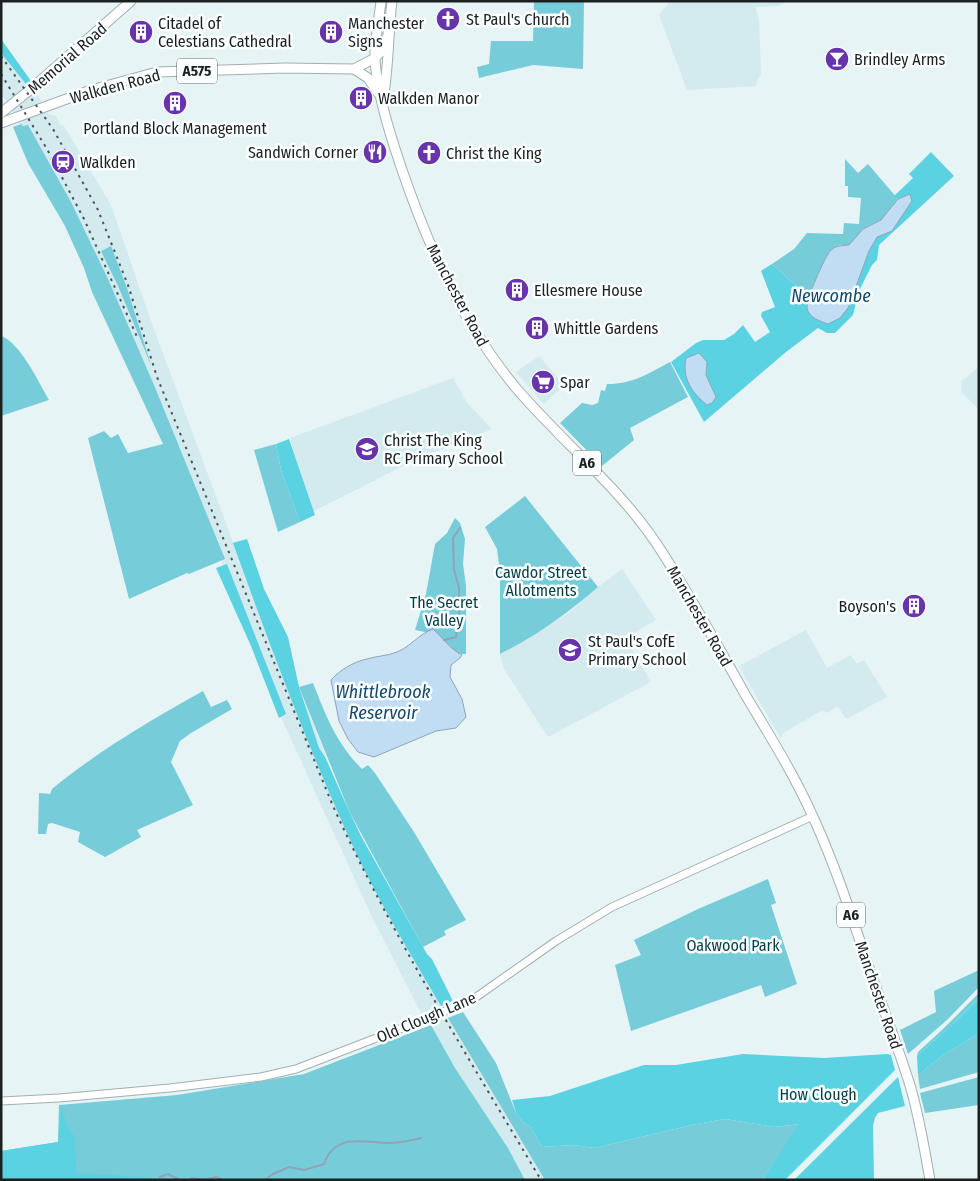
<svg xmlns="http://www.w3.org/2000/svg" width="980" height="1181" font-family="'Fira Sans Condensed',sans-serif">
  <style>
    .built { fill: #d3eaee }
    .green { fill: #76cdd9 }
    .forest { fill: #5ad2e2; fill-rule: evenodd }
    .water { fill: #c1ddf4; stroke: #8fa4b5 }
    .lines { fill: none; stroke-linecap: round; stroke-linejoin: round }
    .stream { stroke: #8fa4b5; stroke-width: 2 }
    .minor-casing { stroke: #a1afb1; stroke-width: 9 }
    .major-casing { stroke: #a1afb1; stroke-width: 11 }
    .minor { stroke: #fff; stroke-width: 7 }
    .major { stroke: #fff; stroke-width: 9 }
    .rail { stroke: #4b5254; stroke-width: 2; stroke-dasharray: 2.5 5; stroke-linecap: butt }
    .minor-bridge-casing { stroke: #a1afb1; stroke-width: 9; stroke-linecap: butt }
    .minor-bridge { stroke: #fff; stroke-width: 7 }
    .labels { text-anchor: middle; stroke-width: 5; stroke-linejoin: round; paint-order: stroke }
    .shield { fill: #fcffff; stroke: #5e6364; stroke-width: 1 }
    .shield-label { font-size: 15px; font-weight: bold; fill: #1b2021 }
    .poi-label { font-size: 16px; fill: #1b2021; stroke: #fcffff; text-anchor: start }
    .street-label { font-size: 16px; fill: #1b2021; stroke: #fcffff }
    .park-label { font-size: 16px; fill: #043e45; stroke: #fcffff }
    .water-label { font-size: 18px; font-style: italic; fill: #13486d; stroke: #fcffff }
  </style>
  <rect width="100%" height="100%" fill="#e6f4f6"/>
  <path class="built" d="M670,1h118l-10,5 -23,1 4,12 2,55 -4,6 -1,6 -69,4 -28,-75z
    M1,39l30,42 17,33 8,2 4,9 4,1 47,79 40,116 82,221 14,-3 17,50 24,48 11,50 55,141 97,174 -29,13 -50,-98 -91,-200 -58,-152 -78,-185 -104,-223 -40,-65z
    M539,356l25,29 -20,19 -28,-32z
    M979,367v43l-18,-19 1,-10z
    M453,378l14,25 25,26 -79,32 -103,52 -20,-75z
    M622,569l34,51 -31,18 26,44 -103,55 -44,-68 -4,-15 15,-8 53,-33 30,-26z
    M806,630l21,38 24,-13 6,9 7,-4 23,37 -41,22 -8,-13 -11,7 -4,-3 -40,23 -2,6 -42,-73z
    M457,1014l95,166h-27l-17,-32 -53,-80 -24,-43z"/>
  <path class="green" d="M534,1h50l-1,68 -50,-4 -54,13 -2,-11 12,-3 2,-23h42z
    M21,124l2,2 5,-1 43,77 37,77 46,106 71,174 -36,15 -2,-1 -58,26 -41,-161 16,-7 7,7 7,-4 10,19 35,-9 -71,-152 -8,-24 -19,-42 -37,-63 -15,-36z
    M845,159l13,14 10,-9 30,35 -17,21 -18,9 -14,16h-9l-11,7 -21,45 -36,-33 22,-15 13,-16 36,1 1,-11 15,1 2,-26 -13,-1v-11h-3z
    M111,246l16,42 24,77 -33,-79 -17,-35z
    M1,336c19,6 38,47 48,64l-48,16z
    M670,362l18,35 -58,31 4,12 -32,26 -42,-43 22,-20 10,2 6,-2 3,-13 4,1 2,-7c26,0 40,-10 63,-22z
    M276,444l5,26 19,52 -22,10 -24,-82z
    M525,496l73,91c-30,26 -62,49 -98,67v-82l-3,-23 -12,-22z
    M455,518l5,5 5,16 -2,25 3,22v68c-13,2 -24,-16 -33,-24l-8,2 -10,-2 11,-36 9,-50 12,-11z
    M313,683c13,33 23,60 49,86l6,-4 7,8 39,59 52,88 -22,11 2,4 -23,12 -73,-134 -51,-126z
    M203,691l8,16 16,-7 5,9 -41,24 -11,8 -9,21 22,43 -56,25 4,7 -36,20 -27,-15 2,-10 -28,-9 -4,1 -2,10h-8l1,-41 11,1 2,-5c46,-38 99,-69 151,-98z
    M768,879l8,24 -5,2 26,79 -32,13 -4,-12 -130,46 -16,-66 26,-10 -7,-15 64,-31z
    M979,970v17l-31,32 -40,35 -8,-24 36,-18 -2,-21z
    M979,993v5l-23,23 -39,35 1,-4 25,-23z
    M463,1012l33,51 20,50 8,10 7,4 11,20 32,-2 20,3 98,-23 33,-6 49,8 26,-3 -38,56h-217l-97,-162z
    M431,1025l24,43 53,80 17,32h-524v-29l57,-9 1,-37 118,-10 127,-21z
    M979,1033v39l-59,17 -2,-14 24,-19z
    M979,1077v28l-54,8 -5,-20z"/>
  <path class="forest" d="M1,39l30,42 -5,3 -25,-31z
    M931,152l23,24 -75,69 -2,15 -5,5 -13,26 -6,24 -18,18h-8l-9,-5 -32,24 -82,70 -33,-60 25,-19 7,-3h21l10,-6 9,-9 12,17 15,-10 -9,-16 1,-4 13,-5 -14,-36 11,-7 36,33 -1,10 41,1 21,-57 8,-14 15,-6 18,-37 -12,5 -4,-3 19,-18 -4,-4zM686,358l21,4 -1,13 10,22z
    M289,439l26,76 -15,7 -19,-52 -5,-26z
    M247,539l17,50 24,48 11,50 20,61 6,9 25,56 11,23 66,118 5,5 21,42 -12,5c-30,-51 -60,-101 -85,-153 -46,-100 -86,-207 -123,-310z
    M227,564l59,150 -7,4 -28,-72 -35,-78z
    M979,998v35l-37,23 -24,19 -1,-19 39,-35z
    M743,1054l81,4 63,-4 4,1 4,15 -110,110h-23l37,-56 -25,3 -49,-8 -33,6 -98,23 -20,-3 -32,2 -11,-20 -7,-4 -8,-10 -4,-13 38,-4 94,-31h32z
    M898,1077l7,29 -27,7 -3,5 -2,8 1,54h-80z
    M61,1107l7,20 7,10 1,36 70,4 14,3h-159v-29l57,-9z"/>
  <path class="water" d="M910,194l2,7 -20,30 -15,6 -8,14 -21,57 -8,10 -12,6c-8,-3 -19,-6 -21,-16 -1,-9 18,-52 24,-58 6,-5 11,-4 18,-5l14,-16 18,-9 17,-21z
    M699,353l8,9 -1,13 10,22 -4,6 -5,2c-16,-13 -25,-27 -21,-47z
    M433,629c10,9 17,20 29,26l-2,3 -9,7 -1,12 12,22 4,18 -10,11 -20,3 -62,26 -16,-5 -10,-13 -9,-18 -8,-41c9,-10 22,-18 36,-21 9,-3 20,-3 30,-7 13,-5 22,-18 36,-23z"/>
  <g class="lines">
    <path class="stream" d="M444,640l12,-3 3,-25v-24l-5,-19 -1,-31 7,-10
      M160,1177l8,-3 12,6
      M189,1180l3,-2 12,2 12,-3 8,3
      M265,1180l8,-6 16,-7 15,3 20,-6c11,-32 40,-21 66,-21 11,0 22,-3 31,-5"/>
    <g class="minor-casing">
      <path id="minor" d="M458,1006l14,-6 84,-59 56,-34 201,-91
        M1,1101l58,-3 111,-10 91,-11 35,-8 127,-49"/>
    </g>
    <g class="major-casing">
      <path id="major" d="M381,1c-2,20 -7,40 -6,60 3,35 14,70 25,103 27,80 62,159 116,224 48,56 107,102 146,164 30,47 57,96 84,144 24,40 49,80 68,123 21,46 37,95 53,143 14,40 29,80 42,120 10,32 15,65 21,98
        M354,69l14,9 10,15
        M383,99c6,-32 5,-65 9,-98
        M1,113l30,-24 100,-88
        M1,123l90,-33 66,-18 128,-4 69,1 21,-11 7,-8 4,-6 3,-15"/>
    </g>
    <use href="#minor" class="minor"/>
    <use href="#major" class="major"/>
    <path class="rail" d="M1,56l52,73 45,81 30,75 29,92 176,429c59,130 135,251 208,374
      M1,74l46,75 37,70 54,120"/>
    <g class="minor-bridge-casing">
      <path id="minor-bridge" d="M423,1020l35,-14"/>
    </g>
    <use href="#minor-bridge" class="minor-bridge"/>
  </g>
  <defs>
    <g id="church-disc" transform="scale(1.25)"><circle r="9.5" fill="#6734ab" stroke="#fcffff"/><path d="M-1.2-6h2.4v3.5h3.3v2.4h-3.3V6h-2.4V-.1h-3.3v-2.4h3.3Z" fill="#fff"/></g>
    <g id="building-disc" transform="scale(1.25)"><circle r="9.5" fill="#6734ab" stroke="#fcffff"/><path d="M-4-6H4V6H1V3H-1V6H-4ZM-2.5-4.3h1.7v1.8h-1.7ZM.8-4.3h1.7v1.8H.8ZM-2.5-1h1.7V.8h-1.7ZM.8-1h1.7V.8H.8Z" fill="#fff"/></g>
    <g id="bar-disc" transform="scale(1.25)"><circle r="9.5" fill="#6734ab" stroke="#fcffff"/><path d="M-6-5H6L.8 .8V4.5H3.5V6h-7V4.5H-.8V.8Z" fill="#fff"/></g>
    <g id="restaurant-disc" transform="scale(1.25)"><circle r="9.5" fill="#6734ab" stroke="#fcffff"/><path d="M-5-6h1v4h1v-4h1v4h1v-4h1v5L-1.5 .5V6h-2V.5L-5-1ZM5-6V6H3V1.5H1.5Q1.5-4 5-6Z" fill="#fff"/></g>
    <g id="station-disc" transform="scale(1.25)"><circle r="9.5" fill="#6734ab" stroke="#fcffff"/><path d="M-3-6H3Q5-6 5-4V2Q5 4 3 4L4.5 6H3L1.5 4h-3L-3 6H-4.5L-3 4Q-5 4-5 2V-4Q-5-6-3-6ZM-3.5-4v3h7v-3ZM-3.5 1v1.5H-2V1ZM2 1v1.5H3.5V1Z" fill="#fff"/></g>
    <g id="supermarket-disc" transform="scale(1.25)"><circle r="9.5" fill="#6734ab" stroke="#fcffff"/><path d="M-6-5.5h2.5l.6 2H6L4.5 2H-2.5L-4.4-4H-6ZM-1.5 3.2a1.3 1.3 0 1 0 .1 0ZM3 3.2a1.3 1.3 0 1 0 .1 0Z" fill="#fff"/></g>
    <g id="school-disc" transform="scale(1.25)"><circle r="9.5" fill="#6734ab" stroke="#fcffff"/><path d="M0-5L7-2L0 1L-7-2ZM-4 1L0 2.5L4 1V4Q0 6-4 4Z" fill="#fff"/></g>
  </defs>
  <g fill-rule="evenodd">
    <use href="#church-disc" x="448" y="19"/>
    <use href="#building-disc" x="141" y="32"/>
    <use href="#building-disc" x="331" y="32"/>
    <use href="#bar-disc" x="837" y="59"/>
    <use href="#building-disc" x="361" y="98"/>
    <use href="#building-disc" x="175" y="103"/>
    <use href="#restaurant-disc" x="375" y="152"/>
    <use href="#church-disc" x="429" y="153"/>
    <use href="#station-disc" x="63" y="162"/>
    <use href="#building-disc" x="517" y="290"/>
    <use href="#building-disc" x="537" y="328"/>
    <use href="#supermarket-disc" x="543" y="382"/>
    <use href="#school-disc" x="367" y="449"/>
    <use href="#building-disc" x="914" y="606"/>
    <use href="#school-disc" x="570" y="650"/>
  </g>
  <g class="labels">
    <g class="shield">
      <rect x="177" y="58.5" width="40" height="25" rx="4"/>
      <rect x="573" y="450.5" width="28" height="25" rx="4"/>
      <rect x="837" y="902.5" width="28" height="25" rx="4"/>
    </g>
    <g class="shield-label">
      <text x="197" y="76">A575</text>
      <text x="587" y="468">A6</text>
      <text x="851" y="920">A6</text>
    </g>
    <g class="poi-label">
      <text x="466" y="25">St Paul's Church</text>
      <text x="158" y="29">Citadel of<tspan x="158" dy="18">Celestians Cathedral</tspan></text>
      <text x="348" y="29">Manchester<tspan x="348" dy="18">Signs</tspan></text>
      <text x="854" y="65">Brindley Arms</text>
      <text x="378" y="104">Walkden Manor</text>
      <text x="175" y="134" text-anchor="middle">Portland Block Management</text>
      <text x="358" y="158" text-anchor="end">Sandwich Corner</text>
      <text x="446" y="159">Christ the King</text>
      <text x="80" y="168">Walkden</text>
      <text x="534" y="296">Ellesmere House</text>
      <text x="554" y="334">Whittle Gardens</text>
      <text x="560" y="388">Spar</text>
      <text x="384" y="446">Christ The King<tspan x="384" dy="18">RC Primary School</tspan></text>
      <text x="896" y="612" text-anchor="end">Boyson's</text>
      <text x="588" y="647">St Paul's CofE<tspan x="588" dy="18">Primary School</tspan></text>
    </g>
    <g class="street-label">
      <text transform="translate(67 58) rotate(-41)" y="6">Memorial Road</text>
      <text transform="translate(115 86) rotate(-15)" y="6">Walkden Road</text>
      <text transform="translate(458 295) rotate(62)" y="6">Manchester Road</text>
      <text transform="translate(700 616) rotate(60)" y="6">Manchester Road</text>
      <text transform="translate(879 995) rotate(71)" y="6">Manchester Road</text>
      <text transform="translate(426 1017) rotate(-23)" y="6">Old Clough Lane</text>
    </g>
    <g class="park-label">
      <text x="541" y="578">Cawdor Street<tspan x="541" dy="18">Allotments</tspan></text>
      <text x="444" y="608">The Secret<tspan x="444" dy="18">Valley</tspan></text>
      <text x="733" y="951">Oakwood Park</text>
      <text x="818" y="1100">How Clough</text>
    </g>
    <g class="water-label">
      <text x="831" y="302">Newcombe</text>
      <text x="383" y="698">Whittlebrook<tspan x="383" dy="21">Reservoir</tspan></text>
    </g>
  </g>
  <rect width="980" height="1181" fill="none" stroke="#1b2021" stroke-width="5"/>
</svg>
